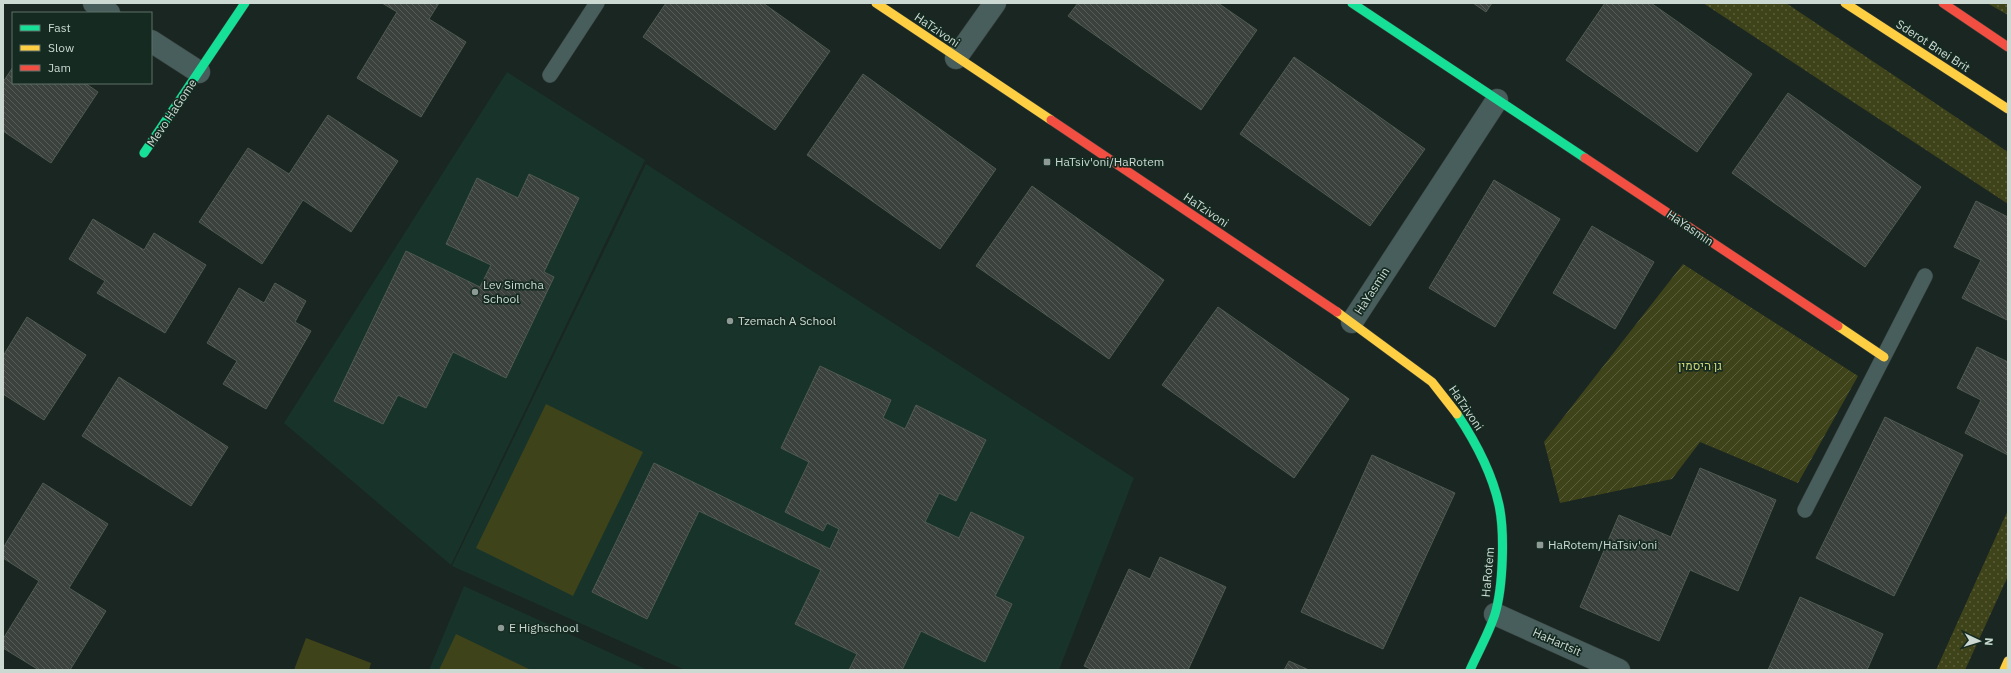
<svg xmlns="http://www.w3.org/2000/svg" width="2011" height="673" font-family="'IBM Plex Sans',Heebo,sans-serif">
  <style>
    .built { fill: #18342a }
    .grass { fill: #3f431a }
    .park { fill: url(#park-dots) }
    .garden { fill: url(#garden-furrows) }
    .building { fill: url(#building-back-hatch); stroke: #505952 }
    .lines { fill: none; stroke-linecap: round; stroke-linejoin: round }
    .lane-casing { stroke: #37423d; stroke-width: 16 }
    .street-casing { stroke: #37423d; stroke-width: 23 }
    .fast-casing { stroke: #37423d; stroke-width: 10 }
    .slow-casing { stroke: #37423d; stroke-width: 10 }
    .jam-casing { stroke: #37423d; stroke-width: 10 }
    .lane { stroke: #485e5c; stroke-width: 15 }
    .street { stroke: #485e5c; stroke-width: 22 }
    .fast { stroke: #16e098; stroke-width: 9 }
    .slow { stroke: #ffcf43; stroke-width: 9 }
    .jam { stroke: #f24e42; stroke-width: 9 }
    .poi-dot { fill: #8e9a95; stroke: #152b22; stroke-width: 1.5 }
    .labels { text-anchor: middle; stroke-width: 3.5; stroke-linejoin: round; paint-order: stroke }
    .street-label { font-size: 12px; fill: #ccd9d3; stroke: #152b22 }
    .poi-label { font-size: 12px; fill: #ccd9d3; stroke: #152b22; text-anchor: start }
    .park-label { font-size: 12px; fill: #ced576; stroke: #152b22 }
  </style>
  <defs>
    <pattern id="park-dots" width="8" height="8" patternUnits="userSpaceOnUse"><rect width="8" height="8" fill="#3f431a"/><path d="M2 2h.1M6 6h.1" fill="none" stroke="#5a5e3a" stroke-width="1.8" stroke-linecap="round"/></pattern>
    <pattern id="garden-furrows" width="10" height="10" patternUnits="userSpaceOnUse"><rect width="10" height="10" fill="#3f431a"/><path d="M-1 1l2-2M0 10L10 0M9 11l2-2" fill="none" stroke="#5a5e3a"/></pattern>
    <pattern id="building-back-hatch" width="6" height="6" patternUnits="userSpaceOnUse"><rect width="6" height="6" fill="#3b423d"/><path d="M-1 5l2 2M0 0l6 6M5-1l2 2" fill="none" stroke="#565d58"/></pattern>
  </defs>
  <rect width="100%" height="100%" fill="#1a2621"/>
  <path class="built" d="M507,72l138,88 -194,405 -167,-142z
    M646,164l488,314 -75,192h-374l-233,-104z
    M464,586l184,84h-219z"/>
  <path class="grass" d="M546,404l97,48 -70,144 -97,-48z
    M456,634l75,36h-92z
    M306,638l65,25 -2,7h-75z"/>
  <path class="park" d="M1703,3h83l222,149v52z
    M1987,3h21v12z
    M2008,510v66l-43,94h-29z"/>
  <path class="garden" d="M1683,264l175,112 -60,107 -98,-41 -28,37 -112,24 -16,-61z"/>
  <path class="building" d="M382,3h57l-10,16 37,23 -45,75 -64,-39 40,-66z
    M666,3h97l67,48 -55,79 -132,-93z
    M1078,3h140l39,27 -56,80 -133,-94z
    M1473,3h19l-6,9z
    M1605,3h46l101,71 -55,78 -131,-92z
    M1294,57l131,92 -55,77 -130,-92z
    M13,67v16h72l13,9 -47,71 -48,-32v-49z
    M863,74l133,95 -56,80 -133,-94z
    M1788,93l133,94 -56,80 -133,-94z
    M328,115l70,46 -47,71 -48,-32 -41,64 -63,-42 49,-74 41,26z
    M529,174l50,24 -35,74 10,5 -48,101 -53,-26 -27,56 -28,-13 -15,29 -49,-23 72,-150 74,36 11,-22 -45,-21 31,-66 41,20z
    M1494,180l66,39 -65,108 -66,-39z
    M1032,186l132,94 -55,79 -133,-93z
    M1976,201l32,16 -1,103 -45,-22 19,-38 -27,-13z
    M93,219l51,31 10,-17 52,32 -41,68 -68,-40 8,-12 -36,-22z
    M1592,226l62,36 -39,67 -62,-36z
    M275,283l31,18 -11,21 16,9 -45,78 -43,-25 14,-23 -30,-18 32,-55 25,15z
    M1218,307l131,92 -55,79 -132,-93z
    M27,317l59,38 -42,65 -41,-26v-38z
    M1977,347l31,15v93l-43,-22 16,-33 -24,-12z
    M820,366l71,34 -8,18 22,11 11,-24 70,35 -30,61 -17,-8 -14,29 34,16 12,-26 53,25 -29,59 17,8 -27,58 -64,-31 -19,39h-53l8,-16 -62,-30 26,-54 -122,-59 -52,108 -55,-27 62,-129 176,86 9,-20 -12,-6 -4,8 -38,-19 24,-50 -28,-14z
    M119,377l109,70 -37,59 -109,-70z
    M1885,417l78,38 -69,141 -78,-38z
    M1372,455l83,38 -72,156 -82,-37z
    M1700,468l76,32 -38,91 -48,-21 -31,71 -79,-34 39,-92 52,22z
    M43,483l65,41 -39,64 37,23 -36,59h-31l-36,-22v-9l36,-58 -36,-23v-10z
    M1160,557l66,30 -38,83h-95l-9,-4 45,-97 21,10z
    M1800,597l83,37 -16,36h-99z
    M1289,661l20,9h-25z"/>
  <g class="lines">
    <g class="lane-casing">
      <path id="lane" d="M550,75l47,-72
        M1805,510l120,-234"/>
    </g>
    <g class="street-casing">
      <path id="street" d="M94,3l15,10
        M151,41l48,31
        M956,58l39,-55
        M1352,322l145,-222
        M1495,614l124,56"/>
    </g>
    <g class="fast-casing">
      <path id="fast" d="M1352,3l233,155
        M144,153l101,-150
        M1457,414c18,27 35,59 42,91 6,28 4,82 -4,109 -6,19 -17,38 -25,56"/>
    </g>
    <g class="slow-casing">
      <path id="slow" d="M876,3l175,117
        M1845,3l163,106
        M1337,312l95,70 25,32
        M1838,326l46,31
        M2004,670l4,-9"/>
    </g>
    <g class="jam-casing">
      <path id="jam" d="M1943,3l65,44
        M1051,120l286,192
        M1585,158l253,168"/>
    </g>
    <use href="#lane" class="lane"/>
    <use href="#street" class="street"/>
    <use href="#fast" class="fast"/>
    <use href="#slow" class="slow"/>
    <use href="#jam" class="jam"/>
  </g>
  <g class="poi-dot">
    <rect x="1043" y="158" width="8" height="8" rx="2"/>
    <circle cx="475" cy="292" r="4"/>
    <circle cx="730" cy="321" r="4"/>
    <rect x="1536" y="541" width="8" height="8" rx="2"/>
    <circle cx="501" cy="628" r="4"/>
  </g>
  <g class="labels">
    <g class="street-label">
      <text transform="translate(937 30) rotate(34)" y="4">HaTzivoni</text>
      <text transform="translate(1933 46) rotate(33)" y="4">Sderot Bnei Brit</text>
      <text transform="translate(172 113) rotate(-56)" y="4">Mevo HaGome</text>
      <text transform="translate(1206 210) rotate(34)" y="4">HaTzivoni</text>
      <text transform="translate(1690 228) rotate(34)" y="4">HaYasmin</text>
      <text transform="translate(1372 291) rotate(-57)" y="4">HaYasmin</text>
      <text transform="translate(1466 408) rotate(56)" y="4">HaTzivoni</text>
      <text transform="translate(1488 572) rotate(-85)" y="4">HaRotem</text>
      <text transform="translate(1557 642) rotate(24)" y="4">HaHartsit</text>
    </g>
    <g class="poi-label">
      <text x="1055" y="166">HaTsiv'oni/HaRotem</text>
      <text x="483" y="289">Lev Simcha<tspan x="483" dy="14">School</tspan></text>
      <text x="738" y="325">Tzemach A School</text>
      <text x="1548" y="549">HaRotem/HaTsiv'oni</text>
      <text x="509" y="632">E Highschool</text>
    </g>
    <g class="park-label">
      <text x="1700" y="370">גן היסמין</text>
    </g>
  </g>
  <rect width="2011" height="673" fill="none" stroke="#ccd9d3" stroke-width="8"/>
  <rect x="12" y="12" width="140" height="72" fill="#152b22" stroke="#5e7169"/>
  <rect x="20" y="25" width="20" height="6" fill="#16e098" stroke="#5e7169"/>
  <text x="48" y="32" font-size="12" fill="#ccd9d3">Fast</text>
  <rect x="20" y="45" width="20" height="6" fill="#ffcf43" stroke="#5e7169"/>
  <text x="48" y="52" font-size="12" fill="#ccd9d3">Slow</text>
  <rect x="20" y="65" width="20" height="6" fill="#f24e42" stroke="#5e7169"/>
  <text x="48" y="72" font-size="12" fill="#ccd9d3">Jam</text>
  <g transform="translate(1979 641) rotate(94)" stroke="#152b22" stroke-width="3" paint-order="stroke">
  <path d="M0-3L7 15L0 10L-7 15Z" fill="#ccd9d3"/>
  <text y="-6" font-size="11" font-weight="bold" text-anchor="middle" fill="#ccd9d3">N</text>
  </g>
</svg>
